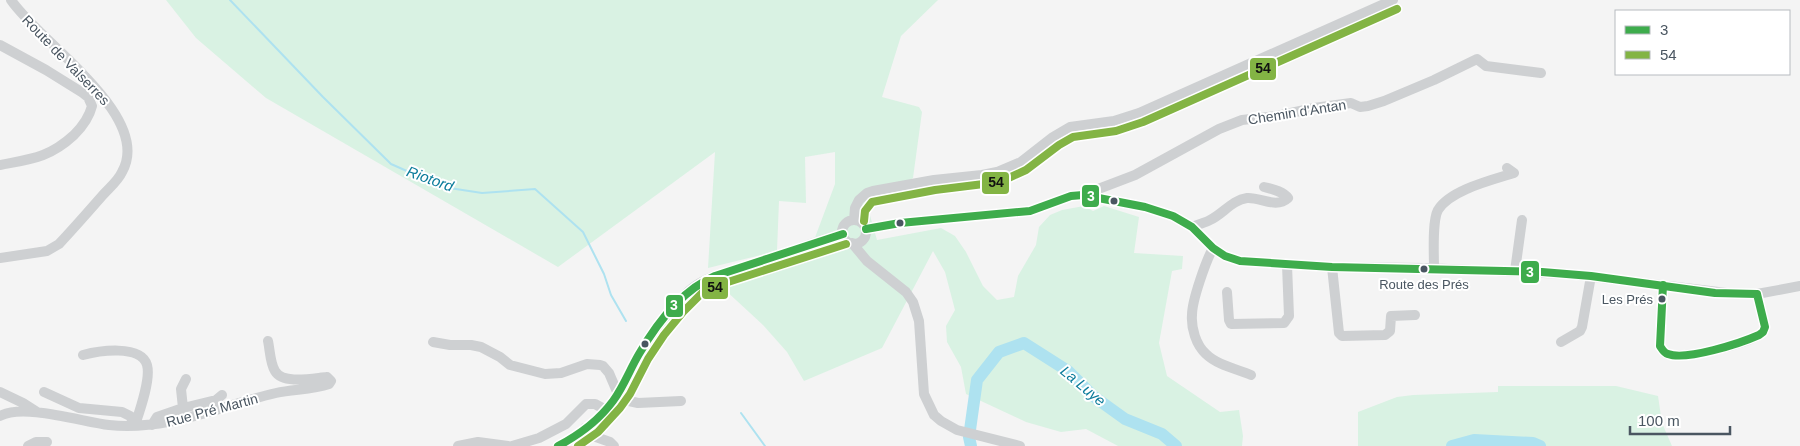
<svg xmlns="http://www.w3.org/2000/svg" width="1800" height="446" font-family="Arial,sans-serif">
  <style>
    .green { fill: #d9f2e3 }
    .lines { fill: none; stroke-linecap: round; stroke-linejoin: round }
    .stream { stroke: #aee2f0; stroke-width: 2 }
    .river { stroke: #aee2f0; stroke-width: 12 }
    .minor { stroke: #ced0d2; stroke-width: 10 }
    .bus-1-casing { stroke: #fff; stroke-width: 11 }
    .bus-2-casing { stroke: #fff; stroke-width: 11 }
    .bus-1 { stroke: #3eac4c; stroke-width: 8 }
    .bus-2 { stroke: #83b444; stroke-width: 8 }
    .bus-dot { fill: #4a5661; stroke: #fff; stroke-width: 2 }
    .labels { text-anchor: middle; stroke-width: 4; stroke-linejoin: round; paint-order: stroke }
    .bus-label { font-size: 13px; fill: #4a5661; stroke: #fff }
    .street-label { font-size: 14px; fill: #4a5661; stroke: #fff }
    .water-label { font-size: 15px; font-style: italic; fill: #0c7c9b; stroke: #fff }
    .line-badge { stroke: #fff; stroke-width: 2 }
    .badge-label { font-size: 14px; text-anchor: middle; font-weight: bold; fill: #fff }
    .pale-badge-label { font-size: 14px; text-anchor: middle; font-weight: bold; fill: #111 }
  </style>
  <rect width="100%" height="100%" fill="#f4f4f4"/>
  <path class="green" d="M166,0h772l-37,36 -19,61 37,10 3,5 -9,66 -46,27 10,35 64,-12 14,8 11,16 17,34 14,14 17,-3 4,-21 18,-31 3,-18 11,-12 12,-5 22,-4 9,5 11,-5 35,11 -5,36 49,3 -1,13 -10,2 -13,72 8,33 53,36 19,-2 4,26 -1,10h-124l-32,-17 -25,3 -35,-10 -60,-28 -5,-27 -14,-25 -1,-16 9,-16 -10,-38 -12,-21 -51,97 -78,33 -17,-29 -24,-27 -40,-37 84,-29 28,-75v-32l-30,5 1,46 -27,-2 -2,50 -69,17 7,-116 -157,115 -292,-169 -70,-60z
    M1498,386h118l42,10 4,27 10,23h-314v-34l39,-15 16,-2 85,-3z"/>
  <g class="lines">
    <path class="stream" d="M230,0l93,97 68,67 52,23 39,6 53,-4 48,43 21,42 7,21 15,26
      M741,413l24,33"/>
    <path class="river" d="M971,446l-2,-9 8,-57 22,-28 25,-9 44,28 25,25 32,23 37,15 14,12
      M1452,446l22,-6 59,3 7,3"/>
    <path class="minor" d="M0,45l46,25 37,23 5,4 4,9c-3,12 -9,20 -18,29 -25,23 -43,24 -74,30
      M1087,195l6,-4 42,-16 84,-46 23,-9 35,-4 37,-8 37,-5 9,4 8,-1 16,-5 50,-21 43,-21 9,7 55,7
      M854,220l1,-12 4,-8 8,-7 6,-2 61,-11 48,-5 15,-3 24,-10 32,-25 17,-10 44,-6 25,-8 254,-113
      M842 232a12 12 0 1 1 24 0a12 12 0 1 1-24 0Z
      M1192,227c6,-3 13,-4 18,-7 13,-6 22,-20 37,-22 14,-1 29,11 41,0 -5,-7 -16,-9 -24,-11
      M866,229l34,-6 130,-12 41,-15 12,-1 62,12 28,9 19,11 21,21 12,8 15,5 92,6 92,1 145,6 166,20h22l43,-8
      M852,243l15,18 39,31 7,10 6,19 5,73 10,21 7,6 16,9 63,16
      M1213,248c-7,13 -21,52 -21,67 -1,13 4,30 14,39 11,11 31,15 45,21
      M0,258l47,-7 12,-7c15,-16 29,-32 43,-48 7,-8 16,-15 20,-24 32,-56 -83,-130 -111,-172
      M1332,267l7,66 3,3 43,-1 5,-4 1,-15 24,-1
      M1434,268c0,-14 -2,-47 4,-58 12,-20 54,-30 76,-37l-7,-5
      M1515,271l7,-51
      M1663,285l-3,61c2,4 6,9 11,9 22,2 69,-10 88,-20l4,-3 2,-5 -8,-33
      M1227,292l2,28 2,4 53,-1 5,-7 -2,-51
      M433,342l17,3h21l10,2 19,10 10,8 35,9 16,-1 26,-9 13,1 3,1 6,7 9,21 11,7 9,2 43,-2
      M1561,342l19,-11 2,-4 9,-51
      M83,355c15,-4 58,-11 64,10 4,14 -7,45 -12,60
      M0,392l23,11 14,9
      M44,392l35,16 43,4 8,4 5,9
      M183,408l-2,-19 5,-10
      M0,416c23,-13 83,6 109,9 60,6 111,-19 167,-32 18,-4 36,-3 53,-9l2,-3 -4,-4c-13,1 -44,8 -52,-6 -5,-8 -5,-21 -7,-30
      M152,425l5,-8 26,-9 33,-8 6,-5
      M585,428l8,8 17,6 4,4
      M28,446l8,-4h11
      M458,446l20,-4 30,4
      M512,446l27,-8 27,-14 20,-20h9l11,6
      M558,446c23,-11 46,-30 60,-52 8,-13 14,-27 21,-40 14,-23 31,-45 50,-63 20,-18 50,-21 74,-30 27,-9 52,-20 80,-27"/>
    <g class="bus-1-casing">
      <path id="bus-1" d="M866,229l34,-6 130,-12 41,-15 12,-1 62,12 28,9 19,11 21,21 12,8 15,5 92,6 210,5 49,4 124,17 42,1
        M1663,285l-3,61c2,3 4,7 8,8 18,7 73,-11 91,-19l4,-3 2,-5 -8,-33
        M558,446c21,-11 41,-26 55,-45 11,-15 17,-32 26,-47 18,-31 43,-64 76,-78l128,-42"/>
    </g>
    <g class="bus-2-casing">
      <path id="bus-2" d="M864,221l1,-10 7,-9 63,-12 65,-8 26,-12 33,-25 14,-8 43,-6 27,-9 254,-113
        M578,446l20,-14 22,-24 10,-14 18,-35 16,-24 19,-23 19,-19 26,-11 118,-38"/>
    </g>
    <use href="#bus-1" class="bus-1"/>
    <use href="#bus-2" class="bus-2"/>
  </g>
  <g class="bus-dot">
    <circle cx="1114" cy="201" r="4.5"/>
    <circle cx="900" cy="223" r="4.5"/>
    <circle cx="1424" cy="269" r="4.5"/>
    <circle cx="1662" cy="299" r="4.5"/>
    <circle cx="645" cy="344" r="4.5"/>
  </g>
  <g class="labels">
    <g class="bus-label">
      <text x="1424" y="289">Route des Prés</text>
      <text x="1653" y="304" text-anchor="end">Les Prés</text>
    </g>
    <g class="street-label">
      <text transform="translate(66 60) rotate(46)" y="5">Route de Valserres</text>
      <text transform="translate(1297 112) rotate(-9)" y="5">Chemin d'Antan</text>
      <text transform="translate(212 410) rotate(-15)" y="5">Rue Pré Martin</text>
    </g>
    <g class="water-label">
      <text transform="translate(430 179) rotate(20)" y="5">Riotord</text>
      <text transform="translate(1083 386) rotate(40)" y="5">La Luye</text>
    </g>
  </g>
  <g class="line-badge">
    <rect x="1249" y="57" width="28" height="24" rx="5" fill="#83b444"/>
    <rect x="981" y="171" width="29" height="24" rx="5" fill="#83b444"/>
    <rect x="1081" y="184" width="19" height="24" rx="5" fill="#3eac4c"/>
    <rect x="1520" y="260" width="20" height="24" rx="5" fill="#3eac4c"/>
    <rect x="701" y="276" width="28" height="24" rx="5" fill="#83b444"/>
    <rect x="665" y="294" width="19" height="24" rx="5" fill="#3eac4c"/>
  </g>
  <g class="badge-label">
    <text x="1091" y="201">3</text>
    <text x="1530" y="277">3</text>
    <text x="674" y="310">3</text>
  </g>
  <g class="pale-badge-label">
    <text x="1263" y="73">54</text>
    <text x="996" y="187">54</text>
    <text x="715" y="292">54</text>
  </g>
  <rect x="1615" y="10" width="175" height="65" fill="#ffffff" stroke="#b7bbc0"/>
  <rect x="1625" y="26" width="25" height="8" fill="#3eac4c" stroke="#b7bbc0"/>
  <text x="1660" y="35" font-size="15" fill="#4a5661">3</text>
  <rect x="1625" y="51" width="25" height="8" fill="#83b444" stroke="#b7bbc0"/>
  <text x="1660" y="60" font-size="15" fill="#4a5661">54</text>
  <path d="M1630 426v8h100v-8" fill="none" stroke="#4a5661" stroke-width="2.5"/>
  <text x="1638" y="426" font-size="15" fill="#4a5661" stroke="#ffffff" stroke-width="4" paint-order="stroke">100 m</text>
</svg>
